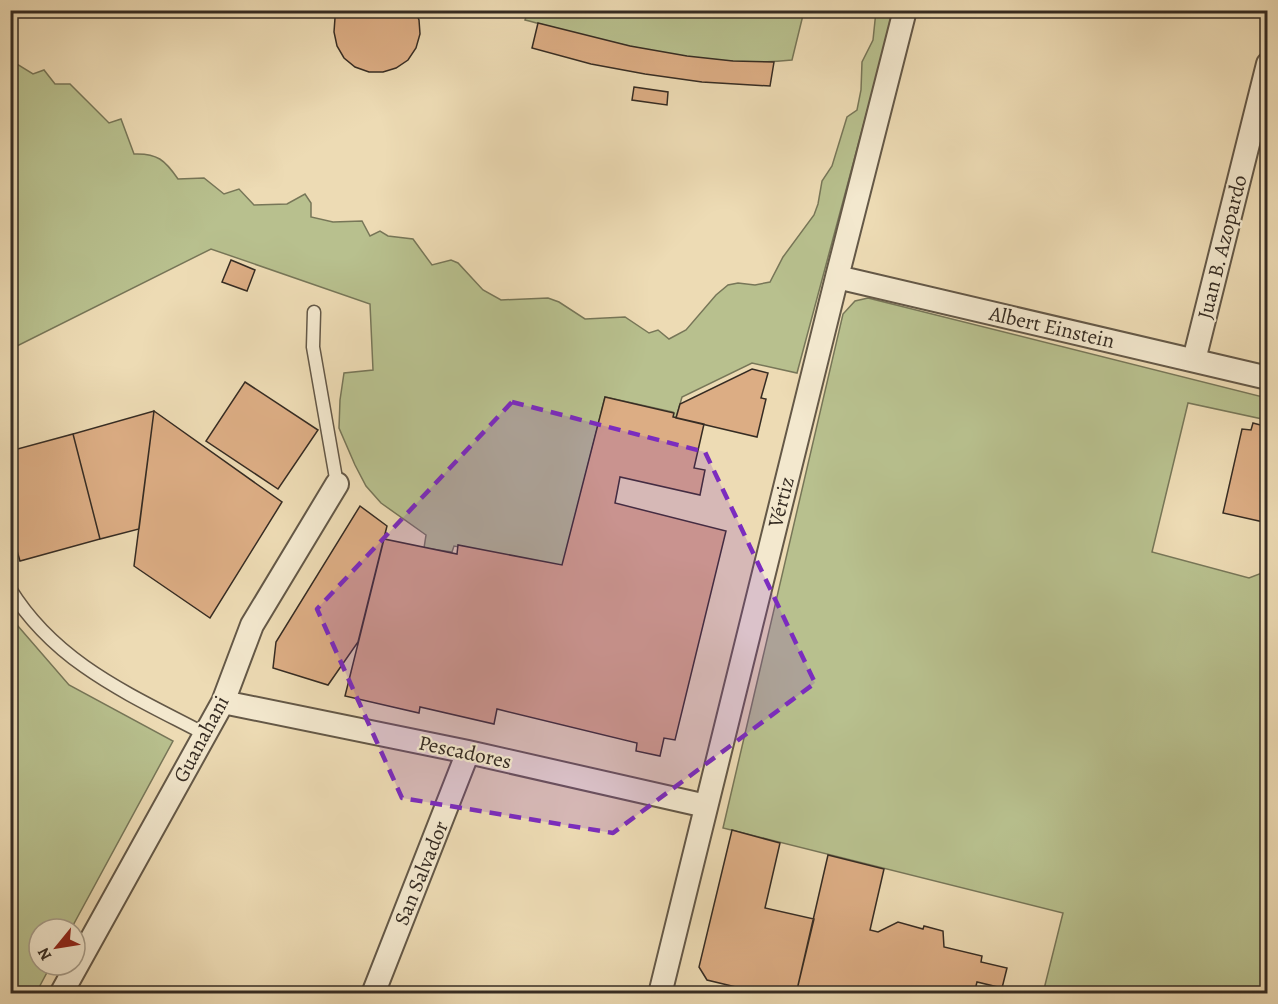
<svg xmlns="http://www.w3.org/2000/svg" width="1278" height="1004" font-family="Alegreya,serif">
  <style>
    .green { fill: #b8c08e; stroke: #777658; stroke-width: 1.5 }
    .building { fill: #dcad84; stroke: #362c23; stroke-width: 1.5 }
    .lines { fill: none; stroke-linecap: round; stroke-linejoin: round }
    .lane-casing { stroke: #645847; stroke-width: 15 }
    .street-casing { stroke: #645847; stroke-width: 26 }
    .lane { stroke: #f3e8ce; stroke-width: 12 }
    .street { stroke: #f3e8ce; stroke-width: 22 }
    .marked { fill: #7b2cbf; fill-opacity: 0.2; stroke: #7b2cbf; stroke-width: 4.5; stroke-dasharray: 12 8; stroke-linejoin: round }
    .labels { text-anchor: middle; stroke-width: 4.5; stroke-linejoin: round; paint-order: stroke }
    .street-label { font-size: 21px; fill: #362c23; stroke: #f3e8ce }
  </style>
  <rect width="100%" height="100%" fill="#eddbb4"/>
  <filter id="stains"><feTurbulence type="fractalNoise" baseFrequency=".00333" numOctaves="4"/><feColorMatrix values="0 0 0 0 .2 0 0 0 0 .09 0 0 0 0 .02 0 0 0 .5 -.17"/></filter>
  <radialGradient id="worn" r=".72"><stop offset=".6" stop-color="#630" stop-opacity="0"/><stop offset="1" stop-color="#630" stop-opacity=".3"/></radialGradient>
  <path class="green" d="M528,10l276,1 -12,49c-89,10 -181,-18 -267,-40z
    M876,11h18l-97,362 -45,-10 -70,34 -6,21 -3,-1v-5l-68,-15 -42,169 -109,-20 -2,6 -28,-4 2,-13 -45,-32 -15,-17 -11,-21 -16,-37 1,-28 4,-27 29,-3 -3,-66 -159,-55 -200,100 -1,-286 1,3 6,-2 16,10 11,-4 11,14h15l39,39 12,-4 13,35c23,-1 31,6 44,25l26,-1 20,16 15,-5 15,16 33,-1 18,-10 6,9v14l22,5 29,-1 8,15 10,-5 8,5 25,3 19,26 19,-5 7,3 25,27 18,10 47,-2 11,4 26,17 40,-2 24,16 9,-3 11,9 17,-9 30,-35 12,-10 10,-2 17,2 15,-3 13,-25 31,-42 4,-11 4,-23 10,-15 15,-49 10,-7 4,-20 1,-28 11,-22z
    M868,298l399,100v22l-79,-17 -36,149 97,26 18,-7v422h-224l20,-80 -340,-85 120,-514 12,-13z
    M11,618l58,67 104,56 -102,188h-32v36h12l-15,28h-25z"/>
  <path class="building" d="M338,10h77l4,10 1,14 -4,14 -8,12 -12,8 -13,4h-14l-14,-5 -11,-9 -7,-12 -3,-14 1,-14z
    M538,23l92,23 57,10 46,5 41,1 -4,24 -68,-4 -57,-8 -54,-10 -59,-16z
    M634,87l34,5 -1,13 -35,-5z
    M231,260l24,10 -8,21 -25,-9z
    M752,369l16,4 -7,25 5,1 -9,38 -81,-19 4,-14z
    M245,382l73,48 -40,59 -72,-48z
    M605,397l69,16 -1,4 31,7 -10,44 11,2 -5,25 -80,-18 -5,26 111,28 -51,209 -11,-2 -4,18 -24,-5 1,-8 -140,-34 -3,15 -74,-17 -1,6 -74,-17 39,-157 73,15 1,-9 104,20z
    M154,411l128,91 -72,116 -76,-52z
    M154,411l-15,118 -39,10 -27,-105z
    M1253,423l15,4 -7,36 7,2v58l-45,-10 19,-84 9,1z
    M73,434l27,105 -80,22 -10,-34v-76z
    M360,506l27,20 -29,116 -30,43 -55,-17 3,-26z
    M732,830l48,13 -15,65 49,11 -18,75h-31l-58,-14 -8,-13z
    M828,855l56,14 -14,61 8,2 20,-10 25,7 1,-3 19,5 1,16 38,9 -1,6 26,6 -5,20 -25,-6 -3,12h-178z"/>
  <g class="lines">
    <g class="lane-casing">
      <path id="lane" d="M314,312l-1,35 24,137
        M10,589c46,75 121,106 195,145"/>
    </g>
    <g class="street-casing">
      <path id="street" d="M837,277l431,101
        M1194,360l74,-296
        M223,702l245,50 238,54
        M61,994l162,-292 29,-77 85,-141
        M373,994l95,-242
        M660,994l177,-717 68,-267"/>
    </g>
    <use href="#lane" class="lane"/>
    <use href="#street" class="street"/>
  </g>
  <path class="marked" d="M512,402l193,50 110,231 -202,150 -211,-35 -85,-189z"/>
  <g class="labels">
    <g class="street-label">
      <text transform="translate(1222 247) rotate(-76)" y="7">Juan B. Azopardo</text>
      <text transform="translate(1052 327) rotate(13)" y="7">Albert Einstein</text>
      <text transform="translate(781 502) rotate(-76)" y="7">Vértiz</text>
      <text transform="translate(201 739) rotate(-62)" y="7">Guanahani</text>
      <text transform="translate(465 752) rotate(12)" y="7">Pescadores</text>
      <text transform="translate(421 873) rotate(-68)" y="7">San Salvador</text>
    </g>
  </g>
  <rect width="1278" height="1004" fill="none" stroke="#eddbb4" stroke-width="36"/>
  <rect x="12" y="12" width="1254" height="980" fill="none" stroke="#362c23" stroke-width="3"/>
  <rect x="18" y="18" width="1242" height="968" fill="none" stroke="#362c23" stroke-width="1.5"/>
  <g transform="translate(57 947) rotate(240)"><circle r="28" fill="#f3e8ce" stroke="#a79d8a" stroke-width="1.5"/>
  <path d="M0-4.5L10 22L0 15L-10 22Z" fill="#8f2418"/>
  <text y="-9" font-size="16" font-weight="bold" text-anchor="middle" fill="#362c23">N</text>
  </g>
  <rect width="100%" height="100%" filter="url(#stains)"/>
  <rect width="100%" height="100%" fill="url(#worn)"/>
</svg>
